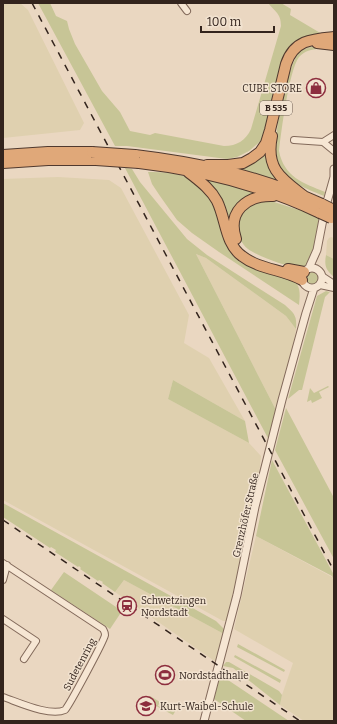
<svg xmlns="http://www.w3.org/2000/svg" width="337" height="724" font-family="Bitter,serif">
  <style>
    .farmland { fill: #dfd0af }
    .green { fill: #c7c596 }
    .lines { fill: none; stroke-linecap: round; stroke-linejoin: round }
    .minor-casing { stroke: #82695a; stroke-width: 8 }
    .tertiary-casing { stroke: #82695a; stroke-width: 9 }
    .trunk-casing { stroke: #50392e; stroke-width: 12 }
    .minor { stroke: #f6e6d3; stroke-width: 6 }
    .tertiary { stroke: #f6e6d3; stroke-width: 7 }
    .trunk { stroke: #e0a879; stroke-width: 10 }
    .rail { stroke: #33241d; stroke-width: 1.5; stroke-dasharray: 7 7; stroke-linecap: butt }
    .trunk-bridge-casing { stroke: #50392e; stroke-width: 12; stroke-linecap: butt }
    .trunk-bridge { stroke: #e0a879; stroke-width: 10 }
    .labels { text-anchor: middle; stroke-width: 3; stroke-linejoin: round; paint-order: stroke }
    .shield { fill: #f2e3d0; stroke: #6c5d53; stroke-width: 1 }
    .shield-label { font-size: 9px; font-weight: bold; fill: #33241d }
    .poi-label { font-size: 10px; fill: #33241d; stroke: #f2e3d0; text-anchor: start }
    .street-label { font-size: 10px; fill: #33241d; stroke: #f2e3d0 }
  </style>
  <rect width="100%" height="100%" fill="#ead7c1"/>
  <path class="farmland" d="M3,3h17l8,7 56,113 -4,7 -77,8z
    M58,177l51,3 12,8 68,127 -5,28 25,15 36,63 -72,-41 -5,19 81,44 12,13 -1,11 -32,154h-5l-220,-121v-321z
    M331,237l3,1v21l-8,-4 1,-14 2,-3z
    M196,254l10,4 80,58 10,13 -5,28 -14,55z
    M256,536l76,41 2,4v140h-30l-24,-16 2,-10 11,-32 -59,-34z
    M124,580l100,54 -8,28 -101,-70z"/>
  <path class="green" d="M38,3h12l6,13 11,5 2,8 6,15 27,47 18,21 10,19 20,4 5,-2 69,13c13,0 22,-6 27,-17l30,-103c0,-13 -6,-14 -13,-23h13l10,6 -1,6 32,19 -27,10 -32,95 -14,12 -12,6 -10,2 -100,-13h-12z
    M314,46l20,2v3c-12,-3 -26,-4 -35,6 -10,13 -18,76 -20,94 5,26 24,32 46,41l-1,4c-12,-5 -34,-13 -42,-24 -2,-3 -6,-10 -6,-14 -4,-17 11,-90 22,-104 4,-5 9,-6 16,-8z
    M267,145l13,36 -43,-13z
    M125,168l7,1 8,13 47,57 20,16 78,50c10,9 12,11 11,24l-10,-13 -80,-58 -10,-4 81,158 -7,30z
    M148,172c14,0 32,0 45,9 21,13 30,46 39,69l61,29c8,8 7,15 6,26l-80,-53 -27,-19 -15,-13 -17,-24 -8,-12z
    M204,178l58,15 -17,7 -11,38 7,12 14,11 -14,-9 -38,-72z
    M271,201l25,8 24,6 1,3c-4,14 -4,35 -13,47 -7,9 -53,-10 -60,-16 -15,-12 -13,-37 5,-46 5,-2 13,-2 18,-2z
    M326,255l8,4v22l-2,-1 2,-3c-8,-7 -10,-11 -8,-22z
    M305 278a7 7 0 1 1 14 0a7 7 0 1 1-14 0Z
    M326,291l4,1 -5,5 -23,93h-3l-11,9 29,-103z
    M173,380l72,41 4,22 -81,-44z
    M328,386l1,1 -10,5 3,6 -10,5 -1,-3 -4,2 3,-14 4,5z
    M286,408l48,90v61l-59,-109z
    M272,460l62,115 -1,1h1v5l-2,-5 -76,-40z
    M3,503l213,118 8,8v5l-100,-54 -9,12 -13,-9 1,-1 -4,-2 -1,1 -18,-12 1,-1 -2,-2 -1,1 -23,-15 1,-2 -5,-3 -1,1 -47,-31z
    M64,572l58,39 -12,18 -59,-39z
    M238,644l47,26 -1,2 -47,-25z
    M235,655l46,25 -1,3 -46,-26z
    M226,662h3l50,29 3,4 -2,10 -47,-37 -10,-2z
    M220,676l5,2 64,43h-43l-32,-22z
    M150,696l10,6 -2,4 5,2 2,-3 11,5 -3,5 -26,-14 -3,5 -5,-2 1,-3 2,1 2,-4 3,2z"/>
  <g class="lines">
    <g class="minor-casing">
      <path id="minor" d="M181,3l6,8
        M294,140l29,2 11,-7
        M323,142l11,9
        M322,276l12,8
        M320,285l14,3
        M3,563l100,66c1,2 2,3 2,6 -1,6 -35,69 -40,75 -15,7 -47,-8 -62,-13
        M3,580l4,-15
        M3,619l33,22 -12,18"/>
    </g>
    <g class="tertiary-casing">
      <path id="tertiary" d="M302 278a10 10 0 1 1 20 0a10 10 0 1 1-20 0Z
        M309,268l8,-18 8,-41 9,-32v-8
        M204,721l33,-126 18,-88 27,-107 24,-87 8,-25"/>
    </g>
    <g class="trunk-casing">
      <path id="trunk" d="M317,43l17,2
        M272,136c-7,33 10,43 32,60
        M3,155l45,-3h44
        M135,155c68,8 124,21 187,49
        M3,163l45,-3h48
        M139,163c63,7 124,23 181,50
        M207,165h21l15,-2 9,-5 8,-6 6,-9 4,-13 16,-66c8,-24 26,-25 48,-27
        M187,171c11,9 23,17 30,30 9,18 8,43 25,55 18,14 41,13 60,24
        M236,239c-9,-27 10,-44 37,-43
        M288,269l16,3"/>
    </g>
    <use href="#minor" class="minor"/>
    <use href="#tertiary" class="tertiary"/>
    <use href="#trunk" class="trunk"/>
    <path class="rail" d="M32,3l302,568
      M3,520l297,201"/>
    <g class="trunk-bridge-casing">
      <path id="trunk-bridge" d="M92,152l43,3
        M96,160l43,3
        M322,204l12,6
        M320,213l11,5"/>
    </g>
    <use href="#trunk-bridge" class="trunk-bridge"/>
  </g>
  <defs>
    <g id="shop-ring" transform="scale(1)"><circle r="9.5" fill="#f2e3d0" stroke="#8d2e3e" stroke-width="1.5"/><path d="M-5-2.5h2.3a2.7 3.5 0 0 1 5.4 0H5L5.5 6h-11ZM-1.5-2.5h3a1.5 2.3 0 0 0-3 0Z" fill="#8d2e3e"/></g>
    <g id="station-ring" transform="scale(1)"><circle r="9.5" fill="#f2e3d0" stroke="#8d2e3e" stroke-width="1.5"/><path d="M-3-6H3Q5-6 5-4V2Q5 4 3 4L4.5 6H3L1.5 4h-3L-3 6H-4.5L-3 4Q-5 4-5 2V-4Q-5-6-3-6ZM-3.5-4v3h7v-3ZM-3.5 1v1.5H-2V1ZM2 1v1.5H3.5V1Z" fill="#8d2e3e"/></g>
    <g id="stadium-ring" transform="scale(1)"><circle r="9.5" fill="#f2e3d0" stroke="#8d2e3e" stroke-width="1.5"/><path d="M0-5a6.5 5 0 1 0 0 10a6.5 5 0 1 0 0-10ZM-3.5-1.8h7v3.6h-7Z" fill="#8d2e3e"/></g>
    <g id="school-ring" transform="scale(1)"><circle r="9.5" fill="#f2e3d0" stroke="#8d2e3e" stroke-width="1.5"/><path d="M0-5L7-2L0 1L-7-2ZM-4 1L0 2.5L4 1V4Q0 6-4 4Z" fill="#8d2e3e"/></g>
  </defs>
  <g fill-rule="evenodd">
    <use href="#shop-ring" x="316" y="88"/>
    <use href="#station-ring" x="127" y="606"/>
    <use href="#stadium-ring" x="165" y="675"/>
    <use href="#school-ring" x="146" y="706"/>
  </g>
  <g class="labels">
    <rect class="shield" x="260" y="101" width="32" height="14" rx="3"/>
    <g class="shield-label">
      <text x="276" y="111">B 535</text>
    </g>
    <g class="poi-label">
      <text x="302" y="92" text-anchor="end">CUBE STORE</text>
      <text x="141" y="604">Schwetzingen<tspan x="141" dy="12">Nordstadt</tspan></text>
      <text x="179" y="679">Nordstadthalle</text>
      <text x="160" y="710">Kurt-Waibel-Schule</text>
    </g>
    <g class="street-label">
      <text transform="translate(245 515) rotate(-77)" y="4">Grenzhöfer Straße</text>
      <text transform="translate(79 664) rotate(-62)" y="4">Sudetenring</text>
    </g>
  </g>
  <rect width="337" height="724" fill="none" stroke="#33241d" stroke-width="8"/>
  <path d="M201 26v6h73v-6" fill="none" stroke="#33241d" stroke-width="2"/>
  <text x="207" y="26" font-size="12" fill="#33241d" stroke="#f2e3d0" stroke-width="3" paint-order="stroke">100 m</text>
</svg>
